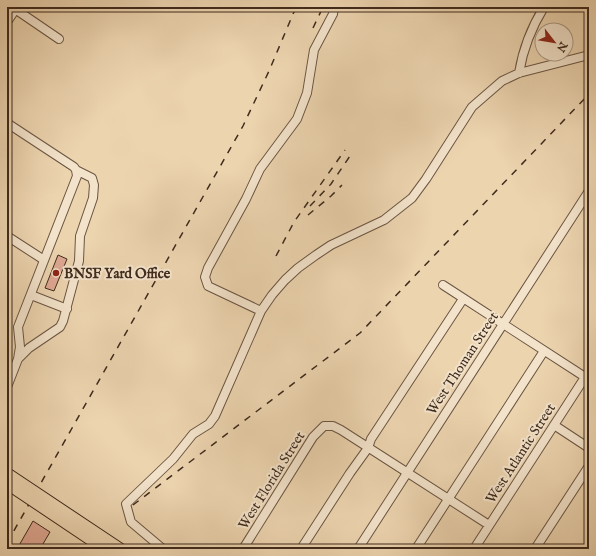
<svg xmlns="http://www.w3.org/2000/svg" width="596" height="556" font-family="'IM FELL English',serif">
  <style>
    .building { fill: #e0a894; stroke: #3f2b1d }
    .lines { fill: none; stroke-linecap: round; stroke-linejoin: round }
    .minor-casing { stroke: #6a5542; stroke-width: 10 }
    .minor { stroke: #f3e3cb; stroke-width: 8 }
    .rail { stroke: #3f2b1d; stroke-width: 1.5; stroke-dasharray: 7 7; stroke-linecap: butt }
    .major-bridge-casing { stroke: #3f2b1d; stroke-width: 12; stroke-linecap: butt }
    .major-bridge { stroke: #ecd4af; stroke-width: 10 }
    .poi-dot { fill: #8f2418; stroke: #f3e3cb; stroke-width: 1.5 }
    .labels { text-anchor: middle; stroke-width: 4; stroke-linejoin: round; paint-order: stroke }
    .poi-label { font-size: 14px; font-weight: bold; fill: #3f2b1d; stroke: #f3e3cb; text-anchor: start }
    .street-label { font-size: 14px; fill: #3f2b1d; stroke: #f3e3cb }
  </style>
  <rect width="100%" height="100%" fill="#ecd4af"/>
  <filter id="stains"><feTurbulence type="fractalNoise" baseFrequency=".005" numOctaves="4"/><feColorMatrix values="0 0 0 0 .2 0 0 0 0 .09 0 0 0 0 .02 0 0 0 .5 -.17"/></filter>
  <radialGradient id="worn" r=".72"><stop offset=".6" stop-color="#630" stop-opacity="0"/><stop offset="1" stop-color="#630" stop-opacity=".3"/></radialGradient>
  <path class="building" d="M58,255l9,4 -13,32 -9,-3z
    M33,521l17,11 -10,17h-23z"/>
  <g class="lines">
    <g class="minor-casing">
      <path id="minor" d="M15,9l44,30
        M7,22l10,-15
        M519,73c4,-24 12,-45 25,-66
        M7,123l67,44 2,3 1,6 -59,151 2,20 -2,12 -11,28
        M7,236l37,24
        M443,285l142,92
        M31,295l36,14
        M261,311l-53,-25 -3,-9 3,-9 38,-69 14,-30 37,-50 10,-26 7,-43 19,-36 1,-7
        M18,359l11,-11 31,-21 3,-6 16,-60 1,-25 13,-38 1,-13 -2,-7 -16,-8
        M554,425l35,23
        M163,549l-32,-27 -5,-18 47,-45 20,-25 16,-10 6,-8 46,-105 11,-16 13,-15 13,-12 18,-13 15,-10 53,-25 28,-22 14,-19 46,-72 30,-26 17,-8 70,-18
        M243,549l70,-112 11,-11h9l8,4 148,95
        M301,549l49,-76 18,-25 3,-9 92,-140
        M358,549l231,-358
        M416,549l128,-198
        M474,549l115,-178
        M535,549l54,-83"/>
    </g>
    <use href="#minor" class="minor"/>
    <path class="rail" d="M313,28l10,-21
      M310,206l21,-22 21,-31
      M308,215l23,-19 11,-11
      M276,256l18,-34 51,-72
      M133,505l227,-172 229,-239
      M7,543l236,-417 26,-55 27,-64"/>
    <g class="major-bridge-casing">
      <path id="major-bridge" d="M7,473l114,76
        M7,484l97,65"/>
    </g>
    <use href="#major-bridge" class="major-bridge"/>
  </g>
  <circle class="poi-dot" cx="56" cy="273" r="4"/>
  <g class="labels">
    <g class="poi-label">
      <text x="64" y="278">BNSF Yard Office</text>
    </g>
    <g class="street-label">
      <text transform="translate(462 363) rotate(-57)" y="5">West Thoman Street</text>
      <text transform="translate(520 453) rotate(-57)" y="5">West Atlantic Street</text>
      <text transform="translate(271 480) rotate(-58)" y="5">West Florida Street</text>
    </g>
  </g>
  <rect width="596" height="556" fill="none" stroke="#ecd4af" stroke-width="24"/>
  <rect x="8" y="8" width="580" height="540" fill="none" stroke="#3f2b1d" stroke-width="2"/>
  <rect x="12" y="12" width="572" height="532" fill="none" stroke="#3f2b1d"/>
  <g transform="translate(554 42) rotate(121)"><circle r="19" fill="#f3e3cb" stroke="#ab9985"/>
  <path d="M0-3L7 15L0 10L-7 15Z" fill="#8f2418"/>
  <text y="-6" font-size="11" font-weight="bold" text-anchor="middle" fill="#3f2b1d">N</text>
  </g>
  <rect width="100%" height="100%" filter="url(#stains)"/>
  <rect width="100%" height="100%" fill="url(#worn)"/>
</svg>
